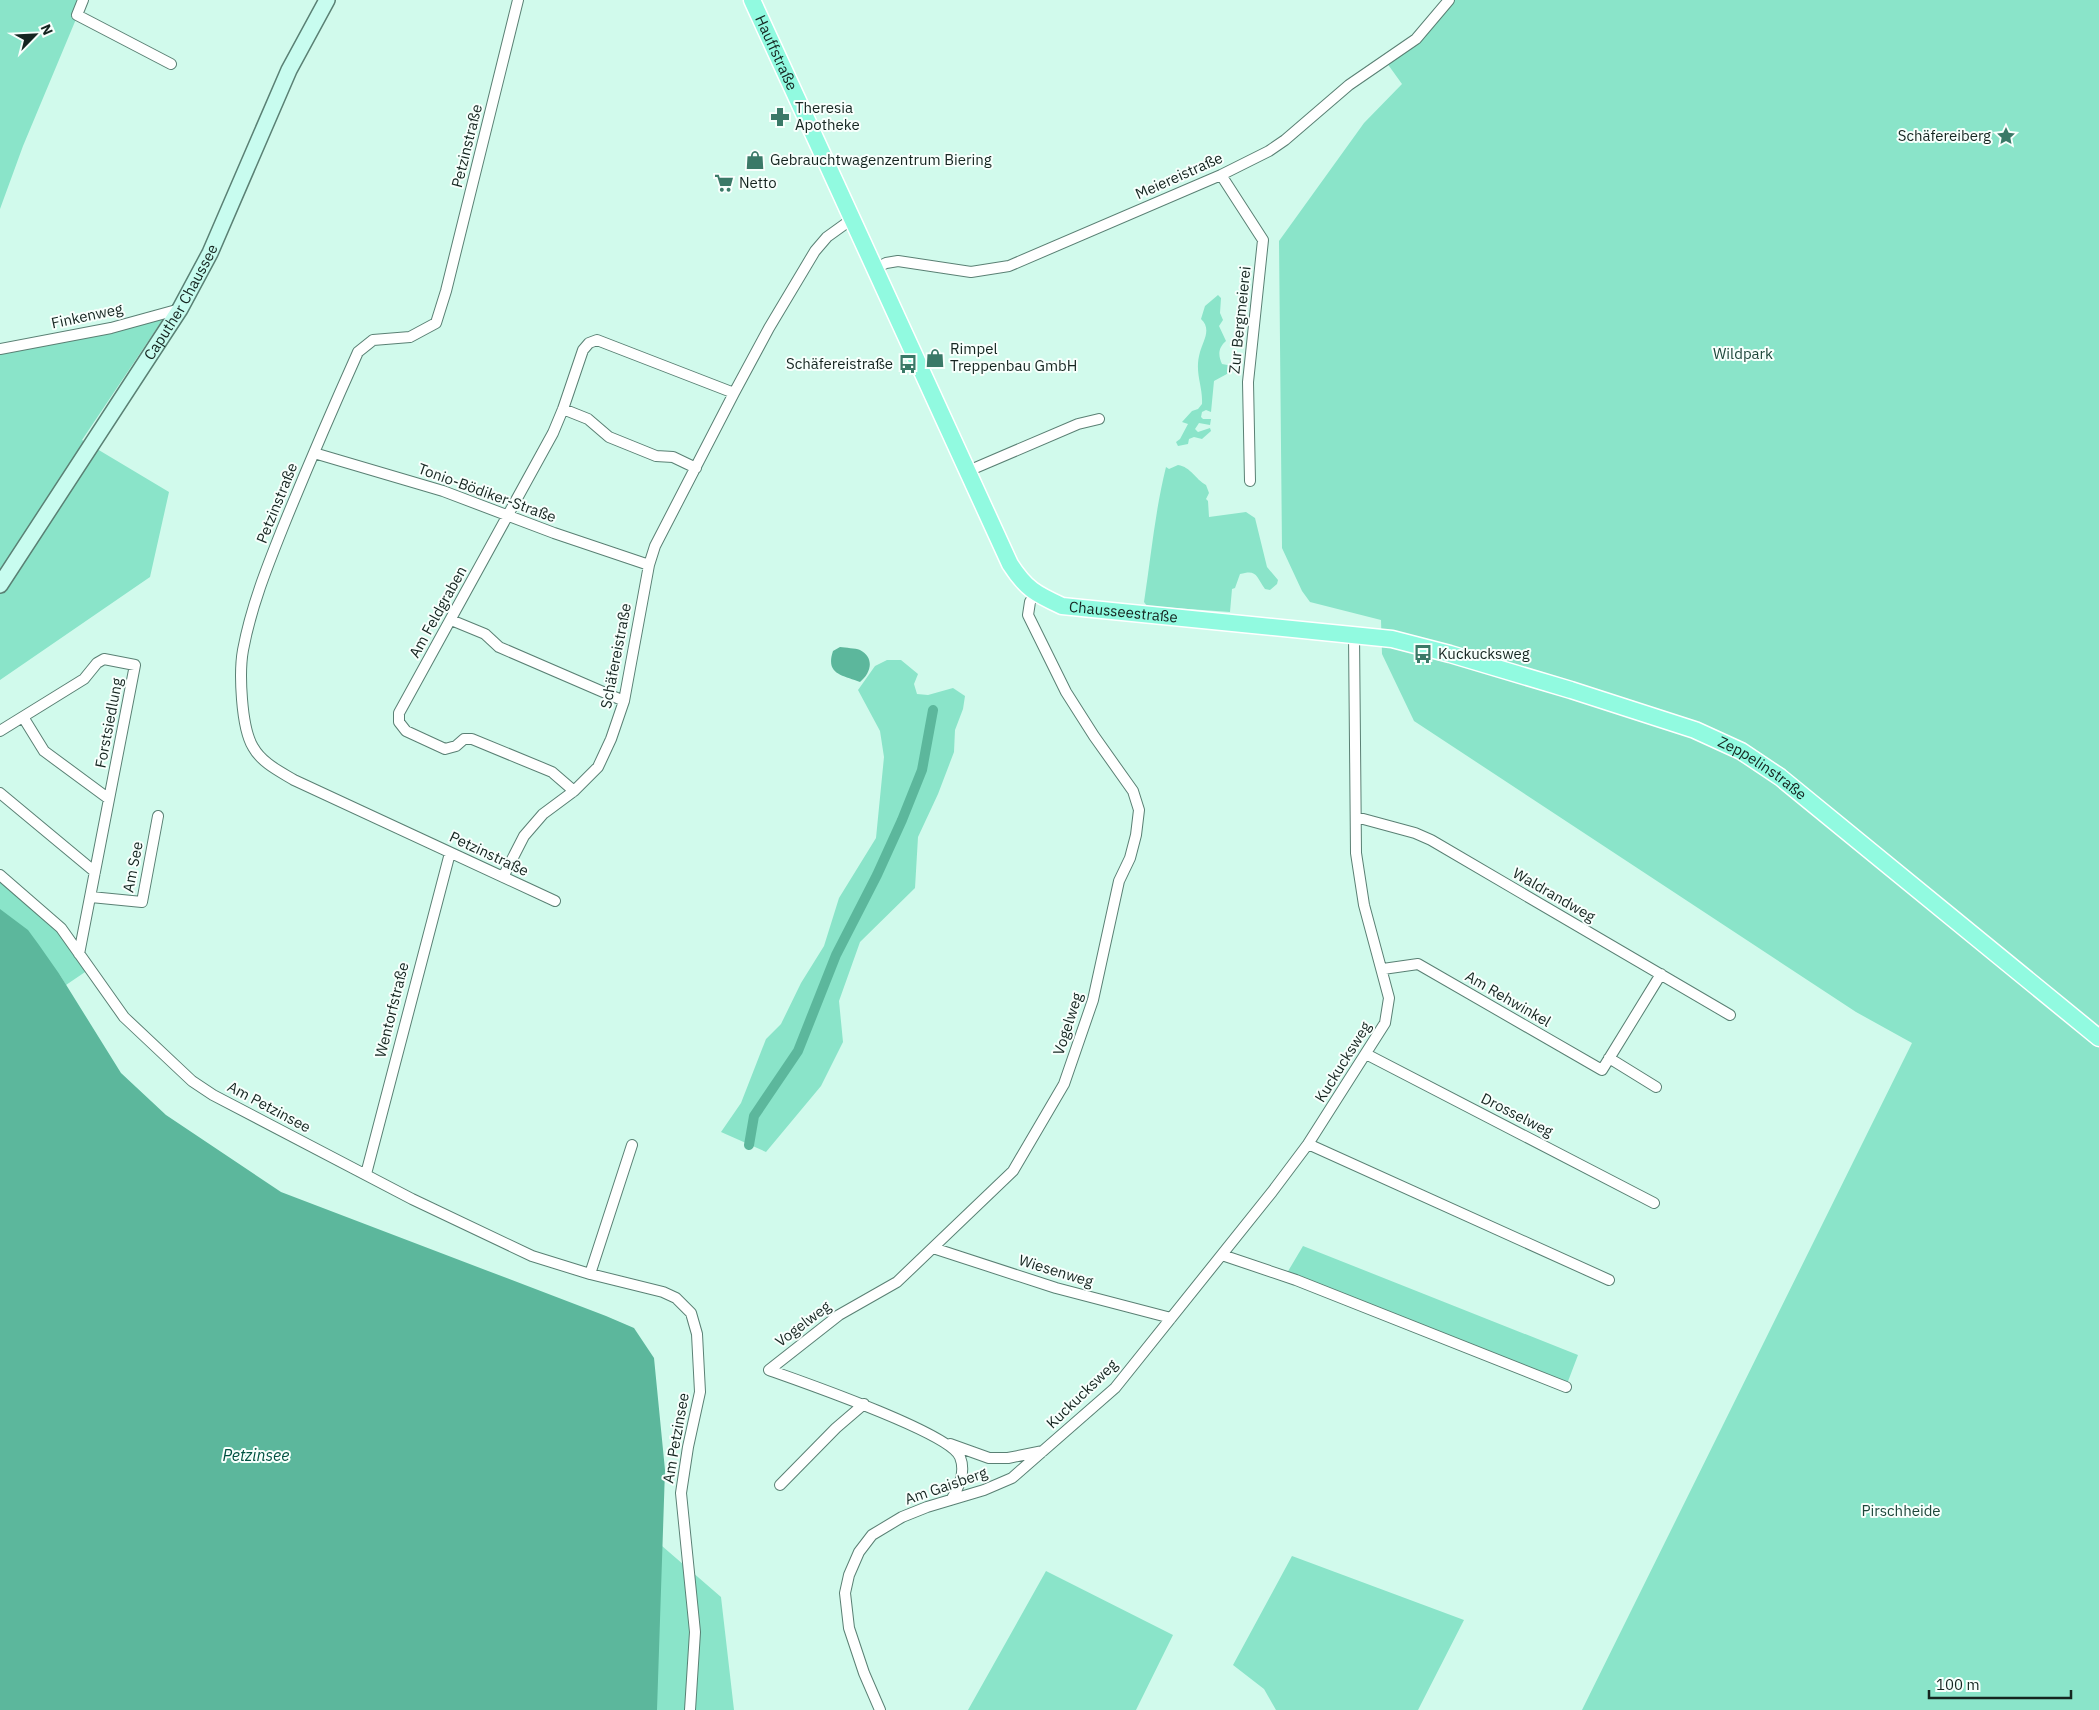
<svg xmlns="http://www.w3.org/2000/svg" width="2099" height="1710" font-family="'IBM Plex Sans',sans-serif">
  <style>
    .green { fill: #8ae4c9 }
    .water { fill: #5cb79c }
    .lines { fill: none; stroke-linecap: round; stroke-linejoin: round }
    .canal { stroke: #5cb79c; stroke-width: 10 }
    .street-casing { stroke: #5a8074; stroke-width: 12 }
    .secondary-casing { stroke: #5a8074; stroke-width: 18 }
    .primary-casing { stroke: #fff; stroke-width: 19 }
    .street { stroke: #fff; stroke-width: 10 }
    .secondary { stroke: #c8fcef; stroke-width: 15 }
    .primary { stroke: #91fae0; stroke-width: 16 }
    .labels { text-anchor: middle; stroke-width: 4; stroke-linejoin: round; paint-order: stroke }
    .street-label { font-size: 15px; fill: #152520; stroke: #f7fffc }
    .poi-label { font-size: 15px; fill: #152520; stroke: #f7fffc; text-anchor: start }
    .park-label { font-size: 15px; fill: #1e473b; stroke: #f7fffc }
    .water-label { font-size: 16px; font-style: italic; fill: #005241; stroke: #f7fffc }
  </style>
  <rect width="100%" height="100%" fill="#d1faec"/>
  <path class="green" d="M0,0h84l-61,146 -23,63z
    M1449,0h650v1710h-517l330,-667 -56,-31 -442,-291 -32,-67 -1,-34 -71,-18 -8,-11 -20,-43 -3,-307 85,-118 38,-39 -18,-25 32,-20z
    M1218,295l3,3 -1,15 3,7 -4,6 7,15c-8,7 -8,14 -4,23l11,2 3,3 -22,12 -3,31 -5,-2 -4,2 -1,5 2,2h8l-1,6 -11,-2 -4,6 3,3 12,-4 1,3 -9,8 -8,-2 -5,2 -1,5 -10,2 -2,-4 4,-3 8,-15 -6,-2 10,-11 6,-2 4,-5c1,-19 -8,-31 -2,-52 3,-11 12,-23 1,-33l4,-13z
    M165,316l-83,124 87,52 -19,85 -150,103v-329z
    M1178,465c13,2 17,14 28,20l3,8 -3,6 2,2 1,16 37,-5 9,6 12,49 11,13 -1,4 -7,6 -5,-1c-9,-13 -8,-20 -25,-15l-5,14 -3,1 -2,23 -83,-6 -3,-4c7,-45 11,-91 22,-135l3,2z
    M887,660h14l17,14 -4,10 3,10 11,1 25,-7 12,8 -2,13 -8,21 -1,22 -16,42 -20,43 -3,51 -55,54 -21,59 4,41 -22,44 -55,66 -45,-20 20,-29 25,-64 15,-15 20,-41 23,-37 15,-48 37,-60 8,-81 -4,-26 -22,-41 17,-24z
    M0,879l59,51 29,40 -22,15 -6,-10 -60,-54z
    M1303,1246l275,109 -11,29 -139,-57 -141,-54z
    M662,1546l59,51 13,113h-83z
    M1292,1556l172,64 -46,90h-142l-12,-21 -31,-24z
    M1046,1571l127,64 -37,75h-168z"/>
  <path class="water" d="M840,647c6,1 15,1 20,3 15,8 11,23 0,32 -17,-7 -35,-7 -27,-31z
    M0,909l28,21 11,15 21,30 61,98 45,42 115,77 325,124 28,12 20,30 11,112 -8,240h-657z"/>
  <g class="lines">
    <path class="canal" d="M749,1145l5,-29 44,-65 38,-96 41,-80 25,-55 20,-50 11,-60"/>
    <g class="street-casing">
      <path id="street" d="M83,0l-6,15 94,49
        M518,0l-72,291 -10,32 -26,14 -37,3 -15,12c-26,58 -51,116 -75,175 -16,40 -32,80 -40,123 -4,22 -2,77 10,97 9,16 26,24 41,33l261,121
        M1221,175l42,65 -15,142 2,99
        M874,269l12,-6 12,-2 73,11 38,-6 212,-91 48,-24 16,-11 64,-55 67,-46 33,-39
        M0,349l111,-21 69,-19
        M563,409l25,10 21,18 47,19 17,1 23,11
        M314,453l129,38 111,42 95,32
        M968,471l110,-47 21,-5
        M451,620l34,14 14,13 125,54
        M23,717l21,34 65,48
        M0,731l84,-52 13,-16 7,-4 31,6 -56,289
        M574,791l-22,-19 -80,-33h-8l-8,7 -11,3 -39,-18 -7,-9v-9l154,-280 10,-24 20,-59 6,-7 8,-3 137,53
        M0,793l95,79
        M1356,817l59,16 16,7 299,175
        M0,875l61,53 63,89 68,64 21,14 199,104 120,57 58,18 73,18 13,6 15,15 6,21 3,58 -12,55 -7,46 14,139 -5,78
        M503,877l21,-41 19,-22 31,-23 24,-24 13,-28 13,-38 25,-136 6,-19 79,-153 35,-65 46,-77 12,-14 25,-18
        M91,897l51,5 16,-86
        M1383,969l35,-5 184,106 59,-96
        M1366,1054l288,149
        M1609,1058l47,29
        M1308,1144l301,136
        M366,1174l84,-321
        M933,1248l123,40 115,30
        M1222,1255l74,25 270,107
        M590,1274l42,-129
        M769,1370l70,-55 58,-33 116,-111 51,-87 29,-84 26,-119 11,-23 6,-23 3,-25 -6,-19 -39,-55 -28,-44 -38,-77 2,-13 5,-8
        M769,1370c31,11 181,63 191,87 6,15 -1,30 -9,43
        M950,1444l39,14h19l35,-7
        M780,1485l56,-57 28,-24
        M880,1710l-16,-37 -15,-45 -4,-35 4,-18 10,-23 13,-17 30,-18 25,-10 57,-17 28,-12 103,-90 157,-196 36,-48 77,-121 4,-25 -25,-93 -8,-52 -2,-219"/>
    </g>
    <g class="secondary-casing">
      <g id="secondary">
        <path id="s1" d="M0,585l180,-276 30,-56 79,-183 38,-70"/>
      </g>
    </g>
    <g class="primary-casing">
      <g id="primary">
        <path id="s2" d="M752,0l258,564c16,25 26,30 52,42l330,33 58,15 121,36 124,40 46,21 39,26 319,261"/>
      </g>
    </g>
    <use href="#street" class="street"/>
    <use href="#secondary" class="secondary"/>
    <use href="#primary" class="primary"/>
  </g>
  <defs>
    <g id="pharmacy-bare" transform="scale(1.5)"><path d="M-2-6h4v4h4v4h-4v4h-4v-4h-4v-4h4Z" fill="#3a7967" stroke="#f7fffc" stroke-width="2.5" paint-order="stroke"/></g>
    <g id="sight-bare" transform="scale(1.5)"><path d="M0-6L1.8-2.2L6-1.7L2.9 1.2L3.7 5.4L0 3.3L-3.7 5.4L-2.9 1.2L-6-1.7L-1.8-2.2Z" fill="#3a7967" stroke="#f7fffc" stroke-width="2.5" paint-order="stroke"/></g>
    <g id="shop-bare" transform="scale(1.5)"><path d="M-5-2.5h2.3a2.7 3.5 0 0 1 5.4 0H5L5.5 6h-11ZM-1.5-2.5h3a1.5 2.3 0 0 0-3 0Z" fill="#3a7967" stroke="#f7fffc" stroke-width="2.5" paint-order="stroke"/></g>
    <g id="supermarket-bare" transform="scale(1.5)"><path d="M-6-5.5h2.5l.6 2H6L4.5 2H-2.5L-4.4-4H-6ZM-1.5 3.2a1.3 1.3 0 1 0 .1 0ZM3 3.2a1.3 1.3 0 1 0 .1 0Z" fill="#3a7967" stroke="#f7fffc" stroke-width="2.5" paint-order="stroke"/></g>
    <g id="bus-bare" transform="scale(1.5)"><path d="M-5-6H5V4H4V6H2V4H-2V6H-4V4H-5ZM-3.5-4V0h7V-4ZM-3.5 1.2v1.5H-2V1.2ZM2 1.2v1.5H3.5V1.2Z" fill="#3a7967" stroke="#f7fffc" stroke-width="2.5" paint-order="stroke"/></g>
  </defs>
  <g fill-rule="evenodd">
    <use href="#pharmacy-bare" x="780" y="117"/>
    <use href="#sight-bare" x="2006" y="136"/>
    <use href="#shop-bare" x="755" y="160"/>
    <use href="#supermarket-bare" x="724" y="183"/>
    <use href="#shop-bare" x="935" y="358"/>
    <use href="#bus-bare" x="908" y="364"/>
    <use href="#bus-bare" x="1423" y="654"/>
  </g>
  <g class="labels">
    <g class="street-label">
      <text dy="5" stroke="none"><textPath href="#s2" startOffset="58">Hauffstraße</textPath></text>
      <text transform="translate(467 146) rotate(-76)" y="5">Petzinstraße</text>
      <text transform="translate(1179 176) rotate(-24)" y="5">Meiereistraße</text>
      <text dy="5" stroke="none"><textPath href="#s1" startOffset="336">Caputher Chaussee</textPath></text>
      <text transform="translate(87 316) rotate(-12)" y="5">Finkenweg</text>
      <text transform="translate(1240 320) rotate(-84)" y="5">Zur Bergmeierei</text>
      <text transform="translate(487 493) rotate(20)" y="5">Tonio-Bödiker-Straße</text>
      <text transform="translate(277 503) rotate(-68)" y="5">Petzinstraße</text>
      <text transform="translate(438 612) rotate(-61)" y="5">Am Feldgraben</text>
      <text dy="5" stroke="none"><textPath href="#s2" startOffset="750">Chausseestraße</textPath></text>
      <text transform="translate(616 656) rotate(-79)" y="5">Schäfereistraße</text>
      <text transform="translate(109 723) rotate(-79)" y="5">Forstsiedlung</text>
      <text dy="5" stroke="none"><textPath href="#s2" startOffset="1414">Zeppelinstraße</textPath></text>
      <text transform="translate(489 854) rotate(25)" y="5">Petzinstraße</text>
      <text transform="translate(133 867) rotate(-79)" y="5">Am See</text>
      <text transform="translate(1554 895) rotate(30)" y="5">Waldrandweg</text>
      <text transform="translate(1508 999) rotate(30)" y="5">Am Rehwinkel</text>
      <text transform="translate(392 1010) rotate(-76)" y="5">Wentorfstraße</text>
      <text transform="translate(1068 1024) rotate(-72)" y="5">Vogelweg</text>
      <text transform="translate(1343 1062) rotate(-58)" y="5">Kuckucksweg</text>
      <text transform="translate(269 1107) rotate(28)" y="5">Am Petzinsee</text>
      <text transform="translate(1517 1115) rotate(27)" y="5">Drosselweg</text>
      <text transform="translate(1056 1271) rotate(17)" y="5">Wiesenweg</text>
      <text transform="translate(803 1324) rotate(-37)" y="5">Vogelweg</text>
      <text transform="translate(1082 1394) rotate(-44)" y="5">Kuckucksweg</text>
      <text transform="translate(676 1438) rotate(-80)" y="5">Am Petzinsee</text>
      <text transform="translate(946 1486) rotate(-19)" y="5">Am Gaisberg</text>
    </g>
    <g class="poi-label">
      <text x="795" y="113">Theresia<tspan x="795" dy="17">Apotheke</tspan></text>
      <text x="1991" y="141" text-anchor="end">Schäfereiberg</text>
      <text x="770" y="165">Gebrauchtwagenzentrum Biering</text>
      <text x="739" y="188">Netto</text>
      <text x="950" y="354">Rimpel<tspan x="950" dy="17">Treppenbau GmbH</tspan></text>
      <text x="893" y="369" text-anchor="end">Schäfereistraße</text>
      <text x="1438" y="659">Kuckucksweg</text>
    </g>
    <g class="park-label">
      <text x="1743" y="359">Wildpark</text>
      <text x="1901" y="1516">Pirschheide</text>
    </g>
    <g class="water-label">
      <text x="256" y="1461">Petzinsee</text>
    </g>
  </g>
  <g transform="translate(35 35) rotate(66)" stroke="#f7fffc" stroke-width="4" paint-order="stroke">
  <path d="M0-4L9 19L0 12L-9 19Z" fill="#152520"/>
  <text y="-8" font-size="14" font-weight="bold" text-anchor="middle" fill="#152520">N</text>
  </g>
  <path d="M1929 1690v8h142v-8" fill="none" stroke="#152520" stroke-width="2.5"/>
  <text x="1936" y="1690" font-size="15" fill="#152520" stroke="#f7fffc" stroke-width="4" paint-order="stroke">100 m</text>
</svg>
